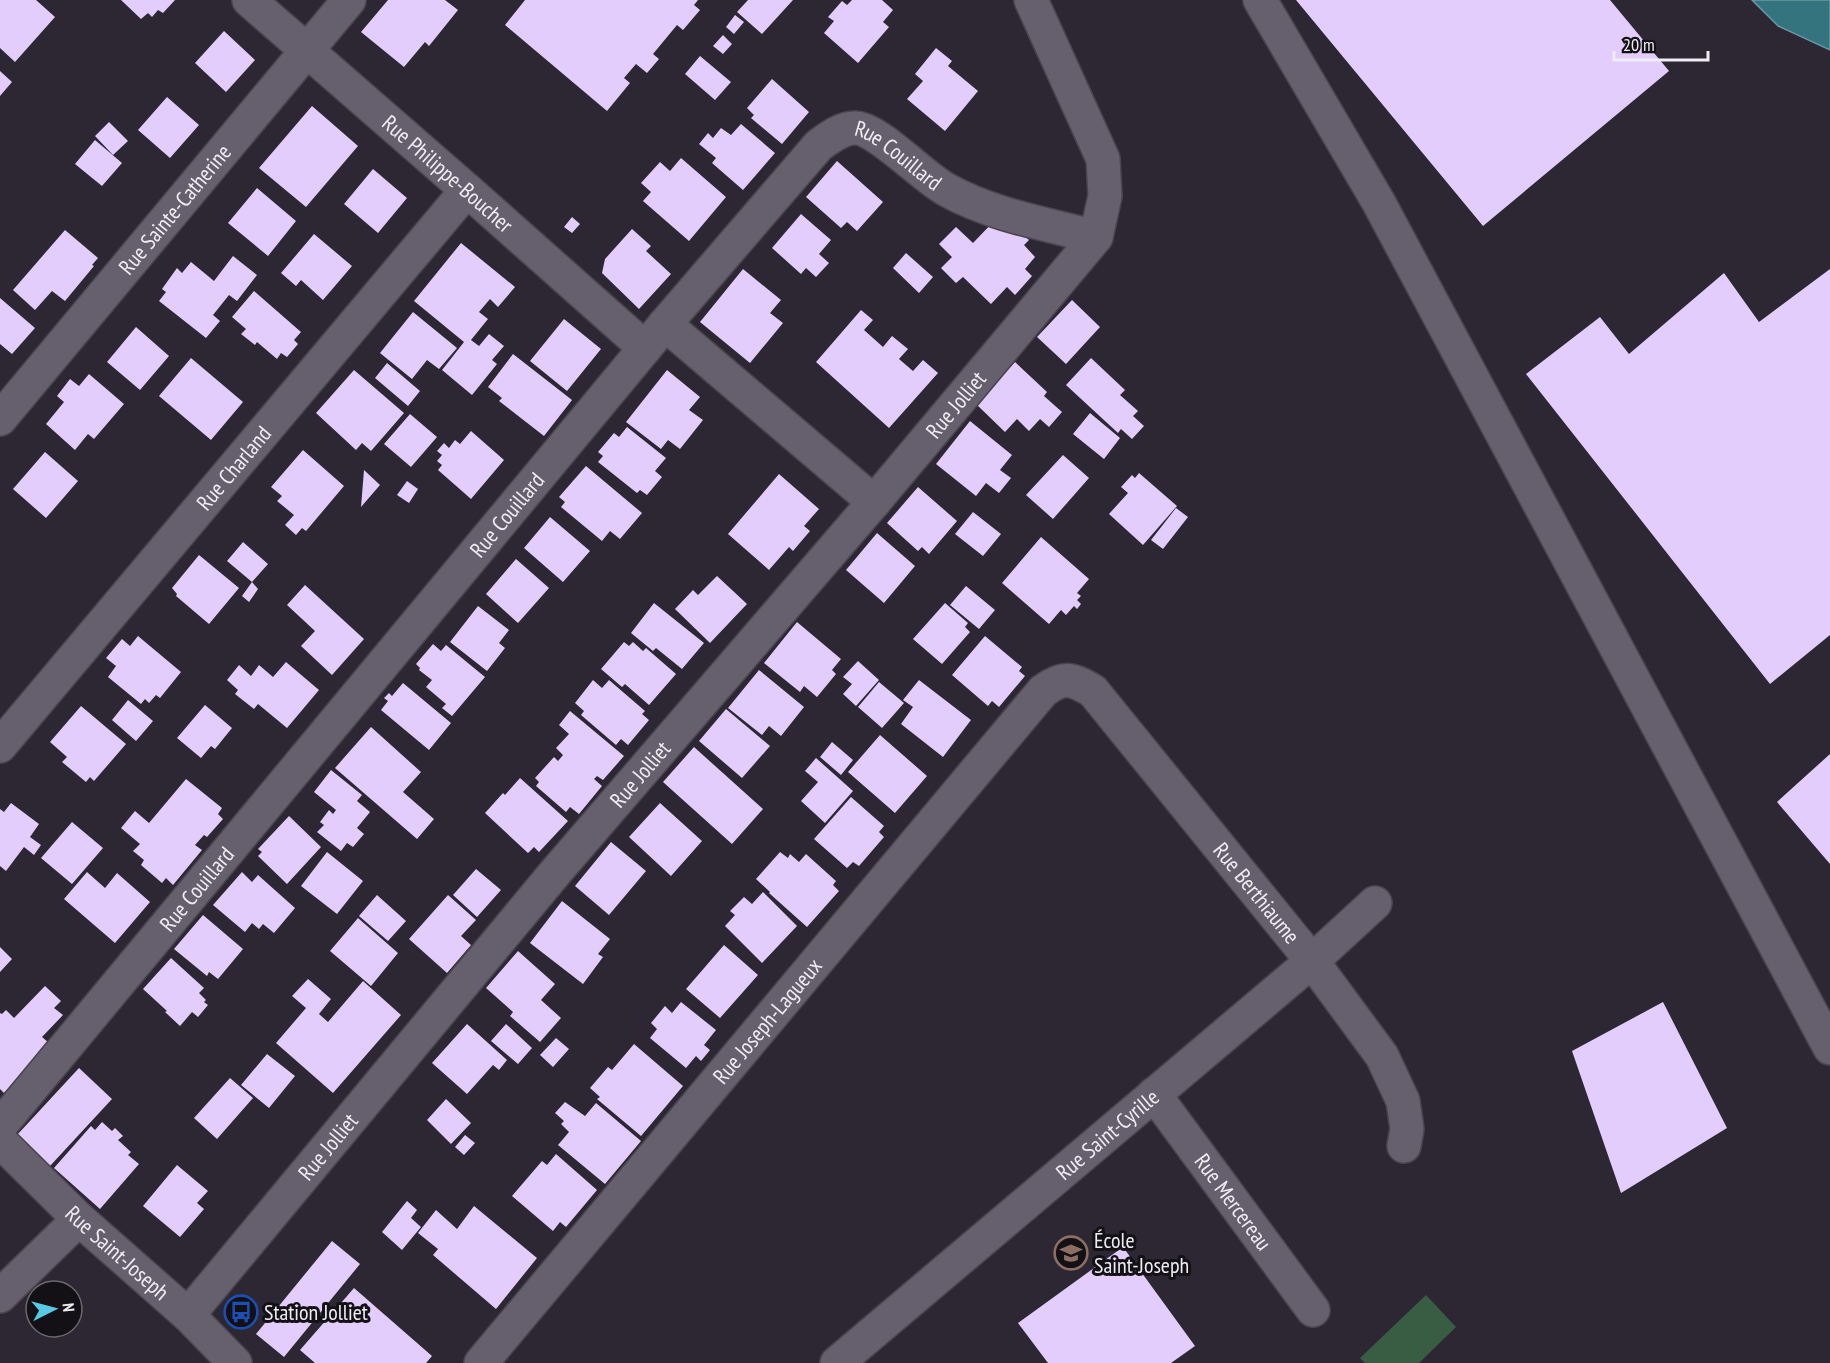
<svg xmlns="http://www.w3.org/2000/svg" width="1830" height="1363" font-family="'PT Sans Narrow',sans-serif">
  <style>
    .green { fill: #395d42 }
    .water { fill: #34747f; stroke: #6c98a2; stroke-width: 1.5 }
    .building { fill: #e2cdfc }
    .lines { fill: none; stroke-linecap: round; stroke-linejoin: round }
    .minor-casing { stroke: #49444e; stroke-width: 36 }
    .minor { stroke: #665f6e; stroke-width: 33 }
    .labels { text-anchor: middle; stroke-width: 6; stroke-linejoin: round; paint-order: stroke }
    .street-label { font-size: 22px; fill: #f0ecf4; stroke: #131116 }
    .poi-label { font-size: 22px; fill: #f0ecf4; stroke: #131116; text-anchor: start }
  </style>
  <rect width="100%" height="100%" fill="#2c2733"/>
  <path class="green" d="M1426,1295l30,32 -37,36h-54l-5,-5z"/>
  <path class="water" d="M1752,0h78v50l-52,-24z"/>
  <path class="building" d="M0,0h36l19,17 -40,45 -15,-14z
    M121,0h54l-12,13 -5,-3 -6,7 -4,-4 -7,6z
    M388,0h57l13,10 -29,36 -4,-4 -21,25 -43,-35z
    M525,0h173l-4,5 6,5 -17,20 -6,-5 -24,29 6,5 -12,14 -11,-9 -12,14 6,5 -23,28 -102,-86z
    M748,0h45l-31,34 -25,-22z
    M852,0h30l11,10 -10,12 6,5 -31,36 -34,-30 10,-12 -6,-4 14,-16 5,4z
    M1296,0h314l59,71 -186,155z
    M735,15l9,7 -10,12 -8,-7z
    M224,31l31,29 -29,32 -31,-29z
    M723,35l9,9 -9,10 -10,-8z
    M936,48l16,13 -4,5 30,25 -33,40 -38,-32 16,-18 -8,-7z
    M700,56l31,26 -16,18 -30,-26z
    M0,71l12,11 -12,14z
    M772,79l37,33 -27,32 -31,-26 3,-3 -7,-7z
    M167,97l32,28 -29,33 -32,-28z
    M312,106l46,40 -52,61 -47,-39z
    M109,122l19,19 -15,14 -18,-19z
    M741,124l34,29 -32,37 -31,-27 4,-5 -17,-14 9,-11 5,5 8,-10 10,7z
    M95,140l27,23 -20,23 -27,-22z
    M681,158l45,39 -37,44 -46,-40 8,-9 -10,-9 19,-21 10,9z
    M837,161l46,41 -26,29 -10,-9 -6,6 -35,-31z
    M373,169l34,29 -29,35 -34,-29z
    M257,188l39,33 -28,35 -40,-33z
    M801,214l30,26 -12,14 10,9 -13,14 -10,-9 -5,6 -29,-26z
    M572,217l8,7 -8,9 -8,-6z
    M996,219l15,4 18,17 -5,5 11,12 -10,12 7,7 -17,19 -8,-8 -16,17 -28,-27 -7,6 -15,-15 11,-11 -13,-13 17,-17 17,16z
    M632,229l19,17 -5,5 25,23 -32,35 -37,-36 3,-14z
    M65,230l33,28 -6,7 2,1 -29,35 -13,-10 -17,19 -22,-20z
    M314,234l38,32 -29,34 -22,-20 -5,6 -15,-13z
    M461,243l54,44 -17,20 -8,-8 -11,13 9,7 -17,21 8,6 10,-12 15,12 -12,14 5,4 -25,31 -30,-25 22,-28 -50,-41z
    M906,253l27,24 -14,16 -26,-25z
    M233,256l24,19 -20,26 -8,-6 -16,20 7,6 -14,17 -47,-37 7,-9 -4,-3 15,-21 5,5 9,-11 23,19z
    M743,269l38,31 -11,13 13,10 -33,40 -50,-41z
    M1830,269v366l-60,49 -244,-310 74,-57 29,37 95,-81 35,49z
    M254,291l47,41 -7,8 4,4 -11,13 -6,-4 -4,6 -20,-17 -2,3 -14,-11 5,-5 -14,-12z
    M0,298l35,30 -23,26 -12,-10z
    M1072,300l28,27 -34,37 -29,-27z
    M861,310l12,10 -9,10 19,17 9,-11 16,13 -9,10 14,12 10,-11 15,13 -49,55 -73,-66z
    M413,312l44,36 -18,21 -12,-9 -15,19 -32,-26z
    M564,319l37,30 -34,42 -37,-30z
    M136,327l33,29 -29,34 -33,-28z
    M513,354l59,46 -28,36 -45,-35 3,-3 -14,-11z
    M191,358l52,44 -32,38 -52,-44z
    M1091,358l34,32 -5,5 18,16 -5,5 11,10 -12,13 -11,-10 -3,4 -52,-48z
    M1015,362l32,30 -3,4 18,16 -13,15 -9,-8 -11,12 -12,-12 -12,13 -29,-28z
    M387,363l33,28 -12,15 -33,-28z
    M354,370l50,43 -33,38 -9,-8 -6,7 -40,-37z
    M667,370l33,27 -11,13 14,10 -23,29 -12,-9 -7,9 -35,-27z
    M89,374l35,30 -30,35 -6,-5 -13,16 -29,-26 18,-22 -7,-6 13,-17 9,7z
    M1090,413l30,25 -16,21 -31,-25z
    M410,414l27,23 -26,30 -27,-23z
    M970,421l42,34 -12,15 11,8 -12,15 -13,-10 -10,13 -40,-32z
    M627,427l39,31 -11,13 7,6 -15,18 -7,-5 -3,3 -39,-31 5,-6 -5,-4 16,-19 5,4z
    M471,431l33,29 -33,39 -33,-29 4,-5 -5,-4 5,-6 -5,-4 7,-8 5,5 6,-8 5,4z
    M303,450l41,36 -38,45 -4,-3 -6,7 -11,-10 9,-10 -17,-14 5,-5 -11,-9z
    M45,452l33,29 -32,37 -33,-29z
    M1063,455l26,23 -36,41 -27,-24z
    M586,466l56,47 -22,26 -10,-8 -8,10 -41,-34 4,-5 -6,-5z
    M364,470l16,15 -19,22z
    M1139,473l38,33 -34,39 -34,-31 19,-21 -7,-6 11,-12 3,3z
    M779,474l40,35 -15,17 6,5 -17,20 -4,-4 -20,23 -41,-36z
    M407,481l11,8 -9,14 -12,-8z
    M918,487l39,34 -28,33 -7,-7 -4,4 -31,-28z
    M1176,508l12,9 -25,32 -12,-9z
    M973,512l28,22 -18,22 -28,-22z
    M550,517l40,34 -27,31 -39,-34z
    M877,533l38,33 -31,37 -38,-33z
    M1041,537l48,42 -12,14 4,3 -4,4 4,4 -4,5 -3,-3 -8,9 -5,-5 -12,14 -47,-41z
    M243,542l25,22 -16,18 -25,-21z
    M199,555l40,33 -30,36 -33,-28 1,-2 -5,-6z
    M516,559l33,29 -31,35 -32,-29z
    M717,576l30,28 -37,39 -35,-34 18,-19 5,5z
    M252,582l6,7 -9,13 -7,-6z
    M305,585l59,54 -32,36 -31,-29 14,-15 -28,-26z
    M966,586l29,24 -16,19 -29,-24z
    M654,603l50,40 -22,26 -26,-21 -3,3 -22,-18z
    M945,603l23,20 -3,4 5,5 -28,32 -29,-25z
    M478,606l31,24 -10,13 6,5 -18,23 -37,-29z
    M797,622l44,37 -9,11 4,4 -19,23 -13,-11 -4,6 -36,-29z
    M138,636l43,36 -21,26 -4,-3 -7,8 -4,-4 -4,5 -33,-27 8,-11 -10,-8 16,-19 8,7z
    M985,636l37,31 -3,4 6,5 -26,31 -7,-6 -4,5 -36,-31z
    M624,642l5,4 4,-4 10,9 3,-3 30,26 -27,31 -24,-21 -3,3 -21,-18z
    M433,644l8,7 5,-6 39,32 -33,39 -10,-8 4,-4 -20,-17 6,-7 -13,-10 1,-2 -4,-4z
    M858,661l21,19 -23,26 -13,-12 9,-10 -9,-7z
    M286,662l33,28 -32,38 -29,-24 -4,5 -19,-15 3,-4 -11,-10 12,-15 12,11 8,-11 14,12z
    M759,670l45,37 -23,29 -12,-10 -7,9 -34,-27z
    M593,680l9,8 7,-8 36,31 -3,3 7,6 -21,25 -7,-6 -5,6 -35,-30 3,-4 -9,-8z
    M919,680l52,40 -28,37 -42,-33 12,-17 -10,-7z
    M879,682l25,21 -22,25 -24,-21z
    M403,683l48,40 -22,27 -48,-40 7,-9 -4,-3 5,-5 3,3z
    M128,700l25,21 -17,20 -24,-21z
    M205,705l27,23 -17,21 -4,-3 -10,12 -24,-20z
    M81,706l45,38 -32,37 -4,-4 -4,5 -24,-20 5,-5 -17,-15z
    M726,709l44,37 -28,32 -43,-37z
    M570,711l54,45 -21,24 -6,-4 -3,3 8,7 -23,28 -9,-7 -4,5 -30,-26 3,-4 -4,-4 19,-21 4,4 5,-6 -7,-7 13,-14 -10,-9z
    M371,727l50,45 -18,20 31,27 -17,20 -82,-71z
    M880,735l47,41 -32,37 -47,-41z
    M832,742l21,18 -12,15 -21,-18z
    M694,747l69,62 -31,35 -69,-62z
    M1830,754v110l-53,-62z
    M816,758l37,33 -28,32 -24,-22 17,-19 -13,-11z
    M331,770l31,25 -5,6 13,11 -13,16 7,6 -11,13 -6,-4 -6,8 -24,-19 7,-7 -4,-3 9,-12 4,4 3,-4 -22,-18z
    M520,778l48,43 -29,31 -5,-5 -6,6 -43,-40 18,-20 2,2z
    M186,779l36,29 -4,6 5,5 -16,18 -3,-2 -9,10 7,5 -29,35 -7,-7 -4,5 -21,-18 3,-5 -11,-9 7,-7 -19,-16 14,-17 14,12z
    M851,797l33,29 -5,6 5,5 -25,29 -6,-4 -6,6 -33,-29z
    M11,803l28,21 -9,13 11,8 -7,10 -10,-8 -18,24 -6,-5v-57l4,3z
    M660,803l42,38 -31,35 -42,-39z
    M289,816l32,31 -34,37 -29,-28 4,-4 -4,-3z
    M72,822l31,26 -31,36 -31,-26z
    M611,842l35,29 -37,44 -34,-29z
    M327,852l36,29 -26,33 -36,-28z
    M780,852l8,6 2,-4 9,8 7,-8 30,27 -3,4 6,6 -32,36 -38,-34 1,-1 -14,-13z
    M476,869l25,21 -24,27 -24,-22z
    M87,872l18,16 12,-15 33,29 -35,41 -51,-44z
    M242,872l10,10 6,-7 37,33 -21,25 -11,-9 -4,5 -7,-6 -7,9 -32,-27z
    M763,892l34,34 -35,37 -37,-37 10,-11 -5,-4 14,-14 8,7z
    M377,895l29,26 -18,20 -29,-25z
    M448,895l28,25 -15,16 10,9 -24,28 -38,-34z
    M562,901l48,38 -12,15 5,3 -20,27 -53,-41z
    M203,915l40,34 -25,30 -9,-7 -2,4 -33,-27z
    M358,918l40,35 -27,33 -41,-35z
    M724,945l34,30 -38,43 -34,-29z
    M0,947l12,12 -12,13z
    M518,951l37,33 -14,16 20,18 -21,24 -30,-26 3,-4 -27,-24z
    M171,958l33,30 -5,5 7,7 -2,2 4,3 -10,12 -6,-5 -12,14 -15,-14 2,-1 -24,-22z
    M308,979l23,20 -12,15 9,8 35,-41 38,34 -68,78 -57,-50 30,-35 -14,-12z
    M45,986l16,15 -7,7 9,7 -21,22 7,6 -45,50 -4,-4v-76l2,1 4,-4 8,8z
    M681,1002l35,28 -12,15 6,5 -9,11 -5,-5 -10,12 -36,-30 7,-9 -6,-6 14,-17 7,7z
    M1663,1002l64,126 -106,65 -49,-142z
    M467,1024l40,36 -8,10 -6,-5 -26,29 -35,-31z
    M506,1024l26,24 -14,16 -27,-23z
    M556,1038l13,11 -16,18 -13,-12z
    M634,1044l49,42 -42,50 -44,-37 3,-2 -10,-9 18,-21 4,3z
    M267,1054l28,22 -26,32 -28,-23z
    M79,1068l33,31 -62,67 -33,-31z
    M230,1078l23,20 -36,41 -23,-21z
    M446,1099l25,24 -20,21 -24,-24z
    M565,1102l20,14 11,-13 45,38 -36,43 -47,-39 11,-13 -8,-8 3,-3 -9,-8z
    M102,1122l10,9 3,-3 8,8 -5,4 13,12 -3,3 11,9 -39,45 -46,-41 37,-42 4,4z
    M465,1135l10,8 -11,12 -9,-8z
    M556,1154l41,36 -31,37 -6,-5 -7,9 -41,-35 30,-35 5,4z
    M177,1165l31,26 -11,12 7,6 -24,28 -37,-31z
    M407,1201l10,9 -6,8 10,9 -19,23 -20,-18z
    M474,1206l63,52 -41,51 -63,-54 5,-6 -20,-16 18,-23 21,19z
    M332,1241l28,23 -76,93 -28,-23z
    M1123,1247l72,99 -24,17h-123l-30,-40z
    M354,1288l78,68 -6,7h-111l-15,-13z"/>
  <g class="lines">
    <g class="minor-casing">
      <g id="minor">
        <path id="s1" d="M249,0l218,190 178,158"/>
        <path d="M1260,0l119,203 451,845"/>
        <path d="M665,324l209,178"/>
        <path id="s2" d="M0,419l349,-419"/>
        <path id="s3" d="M0,746l467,-556"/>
        <path id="s4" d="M1154,1094l159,216"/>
        <path id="s5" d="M0,1126l665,-802 154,-179c10,-7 24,-18 37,-17 22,1 68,50 91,62 45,25 99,34 149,47"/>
        <path id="s6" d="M0,1141l79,78 109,96 47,48"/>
        <path d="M0,1296l79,-77"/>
        <path id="s7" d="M188,1315l366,-441 320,-372 222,-265 9,-41 -2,-37 -72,-159"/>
        <path id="s8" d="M481,1363l562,-672c20,-15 28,-13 50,0l219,270 70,95 21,45 4,28 -3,17"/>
        <path id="s9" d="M837,1363l475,-402 63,-58"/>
      </g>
    </g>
    <use href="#minor" class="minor"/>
  </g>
  <defs>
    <g id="school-ring" transform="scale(1.725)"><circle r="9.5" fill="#131116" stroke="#8d6e63" stroke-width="1.5"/><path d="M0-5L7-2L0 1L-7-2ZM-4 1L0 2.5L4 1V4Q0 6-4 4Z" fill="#8d6e63"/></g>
    <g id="bus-ring" transform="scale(1.725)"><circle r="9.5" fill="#131116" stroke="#1a4fb4" stroke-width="1.5"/><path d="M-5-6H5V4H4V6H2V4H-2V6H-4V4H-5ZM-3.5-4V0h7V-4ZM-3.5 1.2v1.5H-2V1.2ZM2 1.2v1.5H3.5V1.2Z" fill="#1a4fb4"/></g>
  </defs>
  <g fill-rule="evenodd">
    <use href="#school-ring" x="1071" y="1253"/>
    <use href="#bus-ring" x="241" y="1312"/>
  </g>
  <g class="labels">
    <g class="street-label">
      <text dy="8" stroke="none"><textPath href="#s5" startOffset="1370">Rue Couillard</textPath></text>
      <text dy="8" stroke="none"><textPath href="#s1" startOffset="264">Rue Philippe-Boucher</textPath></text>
      <text dy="8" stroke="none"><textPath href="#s2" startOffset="273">Rue Sainte-Catherine</textPath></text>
      <text dy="8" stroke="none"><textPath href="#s7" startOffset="1191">Rue Jolliet</textPath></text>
      <text dy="8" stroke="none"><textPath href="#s3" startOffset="363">Rue Charland</textPath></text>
      <text dy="8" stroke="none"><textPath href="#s5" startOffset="794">Rue Couillard</textPath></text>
      <text dy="8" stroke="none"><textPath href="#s7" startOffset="705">Rue Jolliet</textPath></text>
      <text dy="8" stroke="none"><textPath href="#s5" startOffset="308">Rue Couillard</textPath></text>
      <text dy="8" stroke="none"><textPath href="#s8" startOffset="1191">Rue Berthiaume</textPath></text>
      <text dy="8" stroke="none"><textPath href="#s8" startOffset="446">Rue Joseph-Lagueux</textPath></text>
      <text dy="8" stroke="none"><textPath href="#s9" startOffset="354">Rue Saint-Cyrille</textPath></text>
      <text dy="8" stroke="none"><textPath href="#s7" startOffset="219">Rue Jolliet</textPath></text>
      <text dy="8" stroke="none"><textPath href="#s4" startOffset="134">Rue Mercereau</textPath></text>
      <text dy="8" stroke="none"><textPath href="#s6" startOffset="162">Rue Saint-Joseph</textPath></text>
    </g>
    <g class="poi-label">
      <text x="1094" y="1248">École<tspan x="1094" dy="25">Saint-Joseph</tspan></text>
      <text x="264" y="1320">Station Jolliet</text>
    </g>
  </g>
  <g transform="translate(54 1309) rotate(84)"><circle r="28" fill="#131116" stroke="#6b696f" stroke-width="1.5"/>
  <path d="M0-4.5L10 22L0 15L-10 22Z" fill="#59c8e5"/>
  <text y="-9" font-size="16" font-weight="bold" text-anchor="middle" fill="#f0ecf4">N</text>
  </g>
  <path d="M1614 51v9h94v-9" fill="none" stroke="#f0ecf4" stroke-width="3"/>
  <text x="1623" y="51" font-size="18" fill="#f0ecf4" stroke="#131116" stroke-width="4.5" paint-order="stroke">20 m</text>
</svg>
